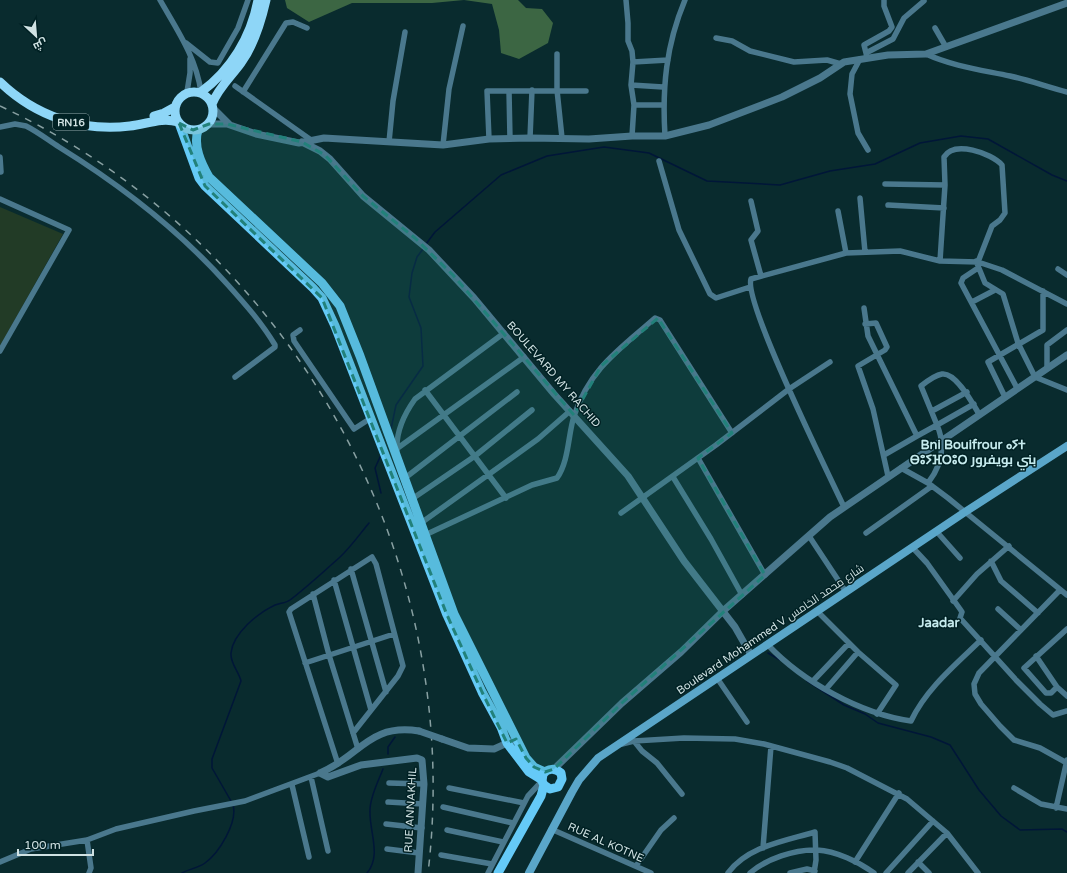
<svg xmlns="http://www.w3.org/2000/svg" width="1067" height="873" font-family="'Varela Round',Cairo,'Noto Sans Tifinagh',sans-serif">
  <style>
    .green { fill: #223b26 }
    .forest { fill: #3c6643 }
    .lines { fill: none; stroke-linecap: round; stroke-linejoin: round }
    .stream { stroke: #001638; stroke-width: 1.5 }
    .minor { stroke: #4a788d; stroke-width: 5.5 }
    .tertiary { stroke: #4a788d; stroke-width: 7 }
    .secondary { stroke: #5aa6c9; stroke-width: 8 }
    .primary { stroke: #65caf7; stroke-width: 9 }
    .trunk { stroke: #8ed6f7; stroke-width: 9 }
    .rail { stroke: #88a0a2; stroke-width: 1.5; stroke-dasharray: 7 7; stroke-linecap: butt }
    .tertiary-bridge { stroke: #4a788d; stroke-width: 7 }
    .marked { fill: #22817a; fill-opacity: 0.2; stroke: #22817a; stroke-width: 3; stroke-dasharray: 8 5; stroke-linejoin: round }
    .labels { text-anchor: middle; stroke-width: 3; stroke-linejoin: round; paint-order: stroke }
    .shield { fill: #002124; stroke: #92a8aa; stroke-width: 1 }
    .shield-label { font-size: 10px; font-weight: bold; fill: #d0e2e3 }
    .street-label { font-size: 11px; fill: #d0e2e3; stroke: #002124 }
    .quarter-label { font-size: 13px; font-weight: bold; fill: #c6ebee; stroke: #002124 }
  </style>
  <rect width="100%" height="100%" fill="#092b2e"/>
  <path class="green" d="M0,207l63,27 -63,112z"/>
  <path class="forest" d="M285,0h233l8,8 16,1 11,14 -5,20 -29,16 -18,-6 -2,-23 -7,-26 -28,-4 -32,3h-80l-43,19 -22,-14z"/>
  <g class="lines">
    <path class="stream" d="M426,244l9,-12 66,-57 46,-19 57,-9 45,6 58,28 73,4 50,-14 45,-7 45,-21 41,-7 27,3 64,36 15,6
      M391,429l5,-24 27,-39 -2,-38 -12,-31 3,-24 5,-16 6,-8
      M381,493l-6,-25 6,-13
      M768,653l12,7
      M807,681l37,24 21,9 13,9 53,14 19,8 29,45 22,26 19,14 42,-1 5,3
      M388,754v-7l7,-10
      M231,801l-19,-33v-9l29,-78c-2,-9 -11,-18 -10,-28 2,-20 27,-40 44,-48 5,-2 11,-2 15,-5 17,-13 33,-28 49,-42 11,-10 20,-23 30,-35
      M182,873c7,-4 16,-5 23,-10 14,-10 33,-41 28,-58
      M367,873c15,-18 2,-41 3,-63 0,-13 8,-28 13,-41"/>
    <path class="minor" d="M160,0c17,30 36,57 41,92
      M626,0l2,23v18l4,10 1,11 -2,23 3,20 -2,31
      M935,28l11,19
      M716,38l16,3 18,10 44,11 33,-2 14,4
      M186,43l24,19 8,1 20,-35 10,-28
      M866,53l-2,-8 25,-14 3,-4 -8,-21v-6
      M557,54v36l5,48
      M926,54c26,12 56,16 84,22 19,4 37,11 57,16
      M867,58l-1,-5 27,-14 11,-21 20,-17
      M860,59l-8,15 -2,20 8,39 10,17
      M633,62l35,-2
      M631,85l32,2
      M235,86l76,54
      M509,91l1,48
      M187,92l3,-19v-14
      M243,92l43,-69 7,-1 14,6
      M634,105h29
      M0,127l15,-3 11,2c12,6 22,14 33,21 63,39 120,83 169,138 17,19 34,38 47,60v2l-40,30
      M665,136c-3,-48 1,-91 20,-136
      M530,138l2,-48
      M489,139l-2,-48h99
      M389,142l4,-41 12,-69
      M443,145l6,-56 14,-63
      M0,157l1,15
      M659,161l20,69 31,64 6,4 34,-11
      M885,184l60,1
      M860,198l5,54
      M0,199l69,31 -69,121
      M751,201l7,30 -7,9 10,36
      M888,205l56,3
      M838,211l8,42
      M940,261l5,-76 -1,-28c10,-17 47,-4 58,8l3,48 -5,7 -8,6 -14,36
      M976,261l9,22 18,11 15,49 17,34 32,13
      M978,268l-15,10 -2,5 56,105
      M1058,269l9,6
      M972,302l23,-12
      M864,308l4,28 49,100 20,-11c9,21 5,40 -9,58
      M865,324l11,-1 11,24 -2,3 -27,16 15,43 15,67
      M300,330l-7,5 1,6 60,88 17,-11
      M1047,368v-23l20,-15
      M425,390l81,108
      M1005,397l-17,-35 55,-32v-39
      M974,404l-37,21 -16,-39c5,-4 15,-11 21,-12 14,-2 31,30 37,40
      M932,411l35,-19
      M395,450l129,-93
      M397,450c-1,-18 8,-37 18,-51l89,-66
      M884,455l33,-19
      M698,458l67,117
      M901,468l27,15 20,15 119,97
      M673,477l38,62 31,56
      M405,478l112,-86
      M412,499l63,-43 57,-46
      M844,507c-15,-32 -101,-206 -93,-228l95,-26 54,-2 40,10 38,1 24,8 65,34
      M621,513l95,-68 73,-56 41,-27
      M421,523l117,-84 32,-28
      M937,532l23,26
      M866,533l66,-47
      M425,535l107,-50 25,-7c12,-17 11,-43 17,-62 16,-48 46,-67 81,-98l5,2 72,113
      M809,536l37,56
      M913,548l14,15 33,46 2,3 -2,6 56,62 24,24 13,11 14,-4
      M991,561l10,20 37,32
      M351,569l35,123
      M334,580l37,130
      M1060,590l-81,83 -5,11 1,10 6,10 19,22 14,14 26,8 25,14
      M313,594l16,61 29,94
      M953,601l24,-27 32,-28
      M998,609l23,21
      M817,611l41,41 38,33 -19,29
      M768,645c35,37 93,69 143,76 15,-32 44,-56 70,-81
      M1036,656l21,31 10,9
      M305,663l89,-29
      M717,678l30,44
      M813,681l36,-38
      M1057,687l-6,6h-5l-22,-25 43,-39
      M826,689l32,-37
      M634,741l8,10 15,12 25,31
      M622,744l12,-3 50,-3 51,1 29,5 66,18 17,6 60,31 40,34 31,40
      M338,764l-49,-152 2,-3 81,-52 4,7 27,102 -5,10 -45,57
      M311,777l17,74
      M389,783l35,1
      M292,785l17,72
      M449,788l75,15
      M1014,788l27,16 26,5
      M388,802l35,2
      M443,807l70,16
      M1056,808l11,-48
      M386,824l36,4
      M551,829l100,44
      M447,830l56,12
      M87,840l4,28 -2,5
      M763,848l8,-102
      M387,849l32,4
      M441,855l51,9
      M0,862l31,-13 56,-9 29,-11 78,-18 51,-10 75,-28
      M855,862l44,-69
      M918,862l11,11
      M636,866l25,-36 13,-12
      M488,873l40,-77 14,-15
      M728,873c20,-27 57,-32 87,-41l1,28 -2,13
      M750,873c16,-14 45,-24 67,-23 19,1 42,12 57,23
      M790,873l17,-4 8,2
      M886,873l47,-52
      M908,873l39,-40"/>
    <path class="tertiary" d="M214,109l15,15
      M209,124h18l29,10 43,9 25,-5 119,7 46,-6 41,-1 59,1 43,-3h33l44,-11 73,-28 38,-19 24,-16 44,-7 38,-1 141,-51
      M302,142l18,9 10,8 33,37 66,54 45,48 80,96 74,82 56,85 51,66 16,28
      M442,739l26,9 26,1 22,-10
      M554,769l68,-66 59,-51 42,-41 107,-94 237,-162
      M320,773l8,4 33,-12 56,-7 5,2 2,24 -6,89
      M320,773c40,-17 49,-50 99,-42"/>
    <path class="secondary" d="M529,873l43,-81 7,-12 19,-22 367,-246 102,-66"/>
    <path class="primary" d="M179,123l20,55 6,8 108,102 9,10 13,28 112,289 35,77 19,35 6,16 22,29 13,8
      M198,130c-5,16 3,33 11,47l113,106 18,23 20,50 94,258 72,144 8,9 11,5
      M498,873l43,-77 3,-11 -2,-4 1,-7c5,-6 12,-6 18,-1l1,6 -4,8 -8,2 -6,-4"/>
    <path class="trunk" d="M0,82c35,34 82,50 130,44 17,-2 32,-9 48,-4
      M175 111a19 19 0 1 1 38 0a19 19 0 1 1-38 0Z
      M201,92c30,-22 50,-55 57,-92
      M212,104c7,-17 19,-27 29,-41 13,-18 20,-41 25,-63
      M154,116l10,-3 11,-6"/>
    <path class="rail" d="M0,106c290,136 466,448 428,767"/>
    <path class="tertiary-bridge" d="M419,731l23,8"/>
  </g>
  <path class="marked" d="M179,123l14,7 16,-6h18l75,18 23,13 38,41 52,42 38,37 121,140 27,-49 57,-48 74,115 -34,25 67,117 -143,128 -68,66 -9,3 -11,-5 -8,-9 -10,-19 -9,4 -25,-51 -35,-77 -125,-317 -117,-112z"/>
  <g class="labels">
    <rect class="shield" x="53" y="114" width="36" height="16" rx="3"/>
    <g class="shield-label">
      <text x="71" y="126">RN16</text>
    </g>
    <g class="street-label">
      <text transform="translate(554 374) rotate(49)" y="4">BOULEVARD MY RACHID</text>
      <text transform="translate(770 629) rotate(-34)" y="4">Boulevard Mohammed V شارع محمد الخامس</text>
      <text transform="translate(410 810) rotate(-87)" y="4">RUE ANNAKHIL</text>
      <text transform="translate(606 842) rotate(24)" y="4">RUE AL KOTNE</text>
    </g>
    <g class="quarter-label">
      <text x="973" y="449">Bni Bouifrour ⴰⵢⵜ<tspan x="973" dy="15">ⴱⵓⵢⴼⵔⵓⵔ بني بويفرور</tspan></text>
      <text x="939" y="627">Jaadar</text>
    </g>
  </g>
  <g transform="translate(36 36) rotate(154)" stroke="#002124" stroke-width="3" paint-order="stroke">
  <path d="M0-3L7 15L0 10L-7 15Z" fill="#d0e2e3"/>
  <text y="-6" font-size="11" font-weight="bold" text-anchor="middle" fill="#d0e2e3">ش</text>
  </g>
  <path d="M18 849v6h75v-6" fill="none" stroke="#d0e2e3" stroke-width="2"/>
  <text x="24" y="849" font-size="12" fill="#d0e2e3" stroke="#002124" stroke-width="3" paint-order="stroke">100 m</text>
</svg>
